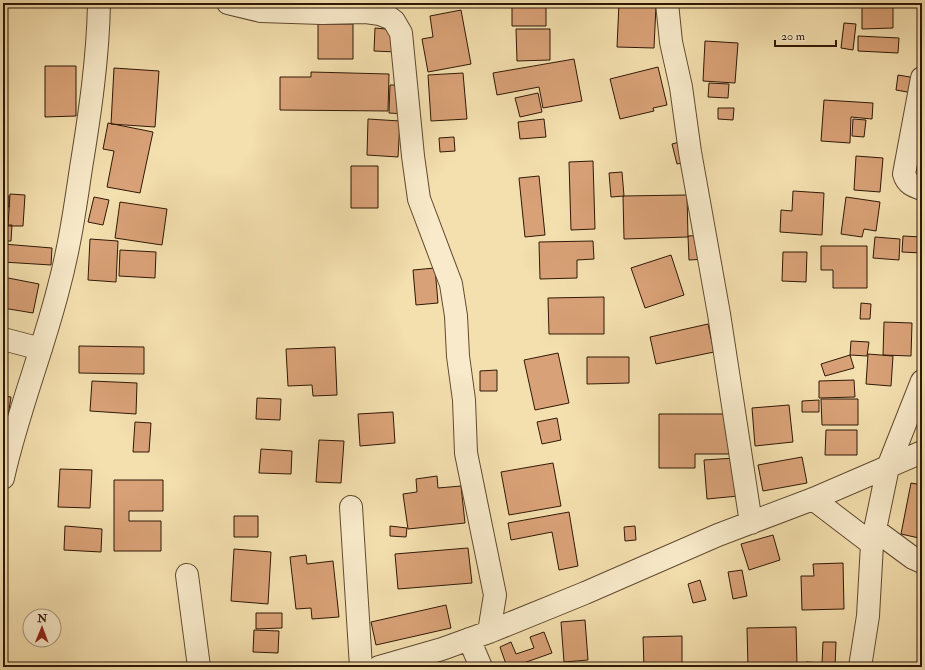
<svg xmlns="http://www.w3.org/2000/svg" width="925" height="670" font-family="'IM FELL Double Pica',serif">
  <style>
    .building { fill: #d9a177; stroke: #2f1906 }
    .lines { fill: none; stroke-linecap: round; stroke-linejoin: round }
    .minor-casing { stroke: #604a30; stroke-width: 24 }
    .minor { stroke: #f8eaca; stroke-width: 22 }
  </style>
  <rect width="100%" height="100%" fill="#f4dfae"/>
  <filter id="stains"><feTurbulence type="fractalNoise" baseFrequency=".005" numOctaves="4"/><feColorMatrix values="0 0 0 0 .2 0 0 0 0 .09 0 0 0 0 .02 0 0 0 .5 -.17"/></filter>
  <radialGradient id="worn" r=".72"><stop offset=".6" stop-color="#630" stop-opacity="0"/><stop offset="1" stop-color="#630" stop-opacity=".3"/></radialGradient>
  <path class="building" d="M512,3h34v23h-34z
    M619,3l37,2 -2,43 -37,-1z
    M862,3h31v25l-31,1z
    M461,10l10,54 -43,8 -6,-33 11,-2 -3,-21z
    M844,23l12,1 -3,26 -12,-2z
    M318,24h35v35h-35z
    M375,28l22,2 -1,22 -22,-1z
    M516,29h34v31l-33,1z
    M858,36l41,2 -1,15 -40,-2z
    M705,41l33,2 -3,40 -32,-2z
    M574,59l8,42 -39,7 -4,-21 -42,8 -4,-22z
    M45,66h31v50l-31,1z
    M658,67l9,38 -14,3 1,3 -34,8 -10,-40z
    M114,68l45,3 -4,56 -44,-3z
    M311,72l78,2 -1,37 -108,-1v-33h31z
    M463,73l4,46 -36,2 -3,-46z
    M898,75l18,3 -3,15 -17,-3z
    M709,83l20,1 -1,14 -20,-1z
    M390,85h16l-1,29 -16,-1z
    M538,93l4,19 -22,5 -5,-19z
    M824,100l49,3 -1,16 -21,-2 -1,26 -29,-2z
    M718,108h16l-1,12 -15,-1z
    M368,119l32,2 -2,36 -31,-2z
    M544,119l2,18 -26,2 -2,-17z
    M853,119l13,1 -2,17 -12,-1z
    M108,123l45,9 -13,61 -33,-6 7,-36 -11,-2z
    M454,137l1,14 -15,1 -1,-14z
    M683,141l5,21 -11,2 -5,-20z
    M856,156l27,2 -3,34 -26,-2z
    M593,161l2,68 -24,1 -2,-68z
    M351,166h27v42h-27z
    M622,172l2,24 -13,1 -2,-24z
    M539,176l6,59 -20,2 -6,-59z
    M793,191l31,2 -2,42 -42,-3 1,-22 11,1z
    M10,194l15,1 -2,31h-15z
    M3,195l6,1v11h-6z
    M687,195l1,42 -64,2 -1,-43z
    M94,197l15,3 -6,25 -15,-3z
    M846,197l34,5 -4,29 -12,-2 -2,8 -21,-3z
    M120,202l47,7 -5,36 -47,-7z
    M3,225h9l-1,16h-8z
    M706,235l1,24 -18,1 -1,-24z
    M903,236l19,1v16l-20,-1z
    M875,237l25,2 -1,21 -26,-2z
    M90,239l28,2 -2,41 -28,-2z
    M593,241l1,18 -17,1v18l-37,1 -1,-37z
    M3,244l49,4 -1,17 -48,-3z
    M821,246h46v42h-34v-18h-12z
    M120,250l36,2 -1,26 -36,-2z
    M783,252h24l-1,30 -24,-1z
    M671,255l13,40 -39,13 -14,-40z
    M435,268l3,35 -22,2 -3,-35z
    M3,277l36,7 -6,29 -30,-5z
    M604,297v37h-55l-1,-36z
    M861,303l10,1 -1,15h-10z
    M884,322l28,1 -1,33 -28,-1z
    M708,324l6,28 -58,12 -6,-27z
    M851,341l18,1 -2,14 -17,-1z
    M79,346l65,1v27l-65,-1z
    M335,347l2,48 -24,1 -1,-11 -24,1 -2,-37z
    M558,353l11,50 -34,7 -11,-50z
    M868,354l25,2 -2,30 -25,-2z
    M850,355l4,13 -29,8 -4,-12z
    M587,357h42v26l-42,1z
    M497,370v21h-17v-20z
    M854,380l1,17 -36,1v-17z
    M92,381l45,2 -1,31 -46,-3z
    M3,396l8,1 -8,53z
    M257,398l24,1 -1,21 -24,-1z
    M821,399h37v26h-36z
    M819,400v12h-17v-11z
    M789,405l4,37 -38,4 -3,-38z
    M393,412l2,31 -35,3 -2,-32z
    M659,414h70v40h-34v14h-36z
    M557,418l4,22 -19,4 -5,-22z
    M135,422l16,1 -2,29h-16z
    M826,430h31v25h-32z
    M319,440l25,1 -3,42 -25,-1z
    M261,449l31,2 -1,23 -32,-1z
    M802,457l5,26 -44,8 -5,-26z
    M735,458l3,38 -31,3 -3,-39z
    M553,463l8,43 -52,9 -8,-43z
    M60,469l32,1 -2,38 -32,-1z
    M437,476l1,12 23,-2 4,37 -57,6 -5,-35 14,-2 -1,-13z
    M114,480h49v31h-34v10h32v30h-47z
    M911,483l11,2v37l-3,16 -18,-4z
    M569,512l9,54 -19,4 -7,-38 -41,8 -3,-17z
    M234,516h24v21h-24z
    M65,526l37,3 -1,23 -37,-2z
    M390,526l17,2 -1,9 -16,-1z
    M635,526l1,14 -11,1 -1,-14z
    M773,535l7,25 -31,10 -8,-26z
    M468,548l4,35 -74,6 -3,-35z
    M234,549l37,3 -3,52 -37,-3z
    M306,555l1,9 26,-3 6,56 -27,2 -1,-11 -15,1 -6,-52z
    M843,563l1,46 -42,1 -1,-34h13l-1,-12z
    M742,570l5,26 -14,3 -5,-27z
    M700,580l6,20 -13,3 -5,-19z
    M446,605l5,23 -75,17 -5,-23z
    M256,613h26v15l-26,1z
    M585,620l3,40 -24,2 -3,-40z
    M796,627l1,37 -16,1v2h-33l-1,-39z
    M254,630l25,1 -1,22 -25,-1z
    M544,632l8,21 -40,14h-5l-7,-20 11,-5 5,12 18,-6 -4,-11z
    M682,636v31h-38l-1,-30z
    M823,642h13l-1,25h-29v-5l16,1z"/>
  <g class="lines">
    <g class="minor-casing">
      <path id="minor" d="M228,3l33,8 61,2 44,-1 14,2 10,4 4,3 7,12 12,123 6,43 32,85 5,32 2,40 6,44 2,53 29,142 -6,37
        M667,3l4,39 10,45 9,65 29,162 32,209
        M922,78l-18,96c3,10 9,12 18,15
        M3,339l38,10
        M3,478c14,-64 39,-125 55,-188 11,-40 17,-81 23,-122 9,-55 17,-110 18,-165
        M813,499l59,45
        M351,507l10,160
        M875,530l38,28 9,4
        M187,575l12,92
        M469,639l12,28
        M379,667l63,-18 47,-17 96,-39 133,-58 95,-36 109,-47
        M860,667l8,-51 4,-72 16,-77 34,-86"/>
    </g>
    <use href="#minor" class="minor"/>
  </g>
  <rect width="925" height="670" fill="none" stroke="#f4dfae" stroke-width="16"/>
  <rect x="4" y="4" width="917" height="662" fill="none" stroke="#2f1906" stroke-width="2"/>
  <rect x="8" y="8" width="909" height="654" fill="none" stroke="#2f1906"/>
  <g transform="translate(42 628) rotate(1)"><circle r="19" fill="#f8eaca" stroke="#a8967c"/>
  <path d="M0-3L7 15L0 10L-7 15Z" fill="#8f2418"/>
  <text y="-6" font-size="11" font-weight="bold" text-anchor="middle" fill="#2f1906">N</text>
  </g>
  <path d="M775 40v6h61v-6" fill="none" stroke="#2f1906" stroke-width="2"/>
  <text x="781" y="40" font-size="12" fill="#2f1906" stroke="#f8eaca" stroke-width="3" paint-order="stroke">20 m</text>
  <rect width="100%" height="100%" filter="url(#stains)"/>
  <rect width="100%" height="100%" fill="url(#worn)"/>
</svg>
